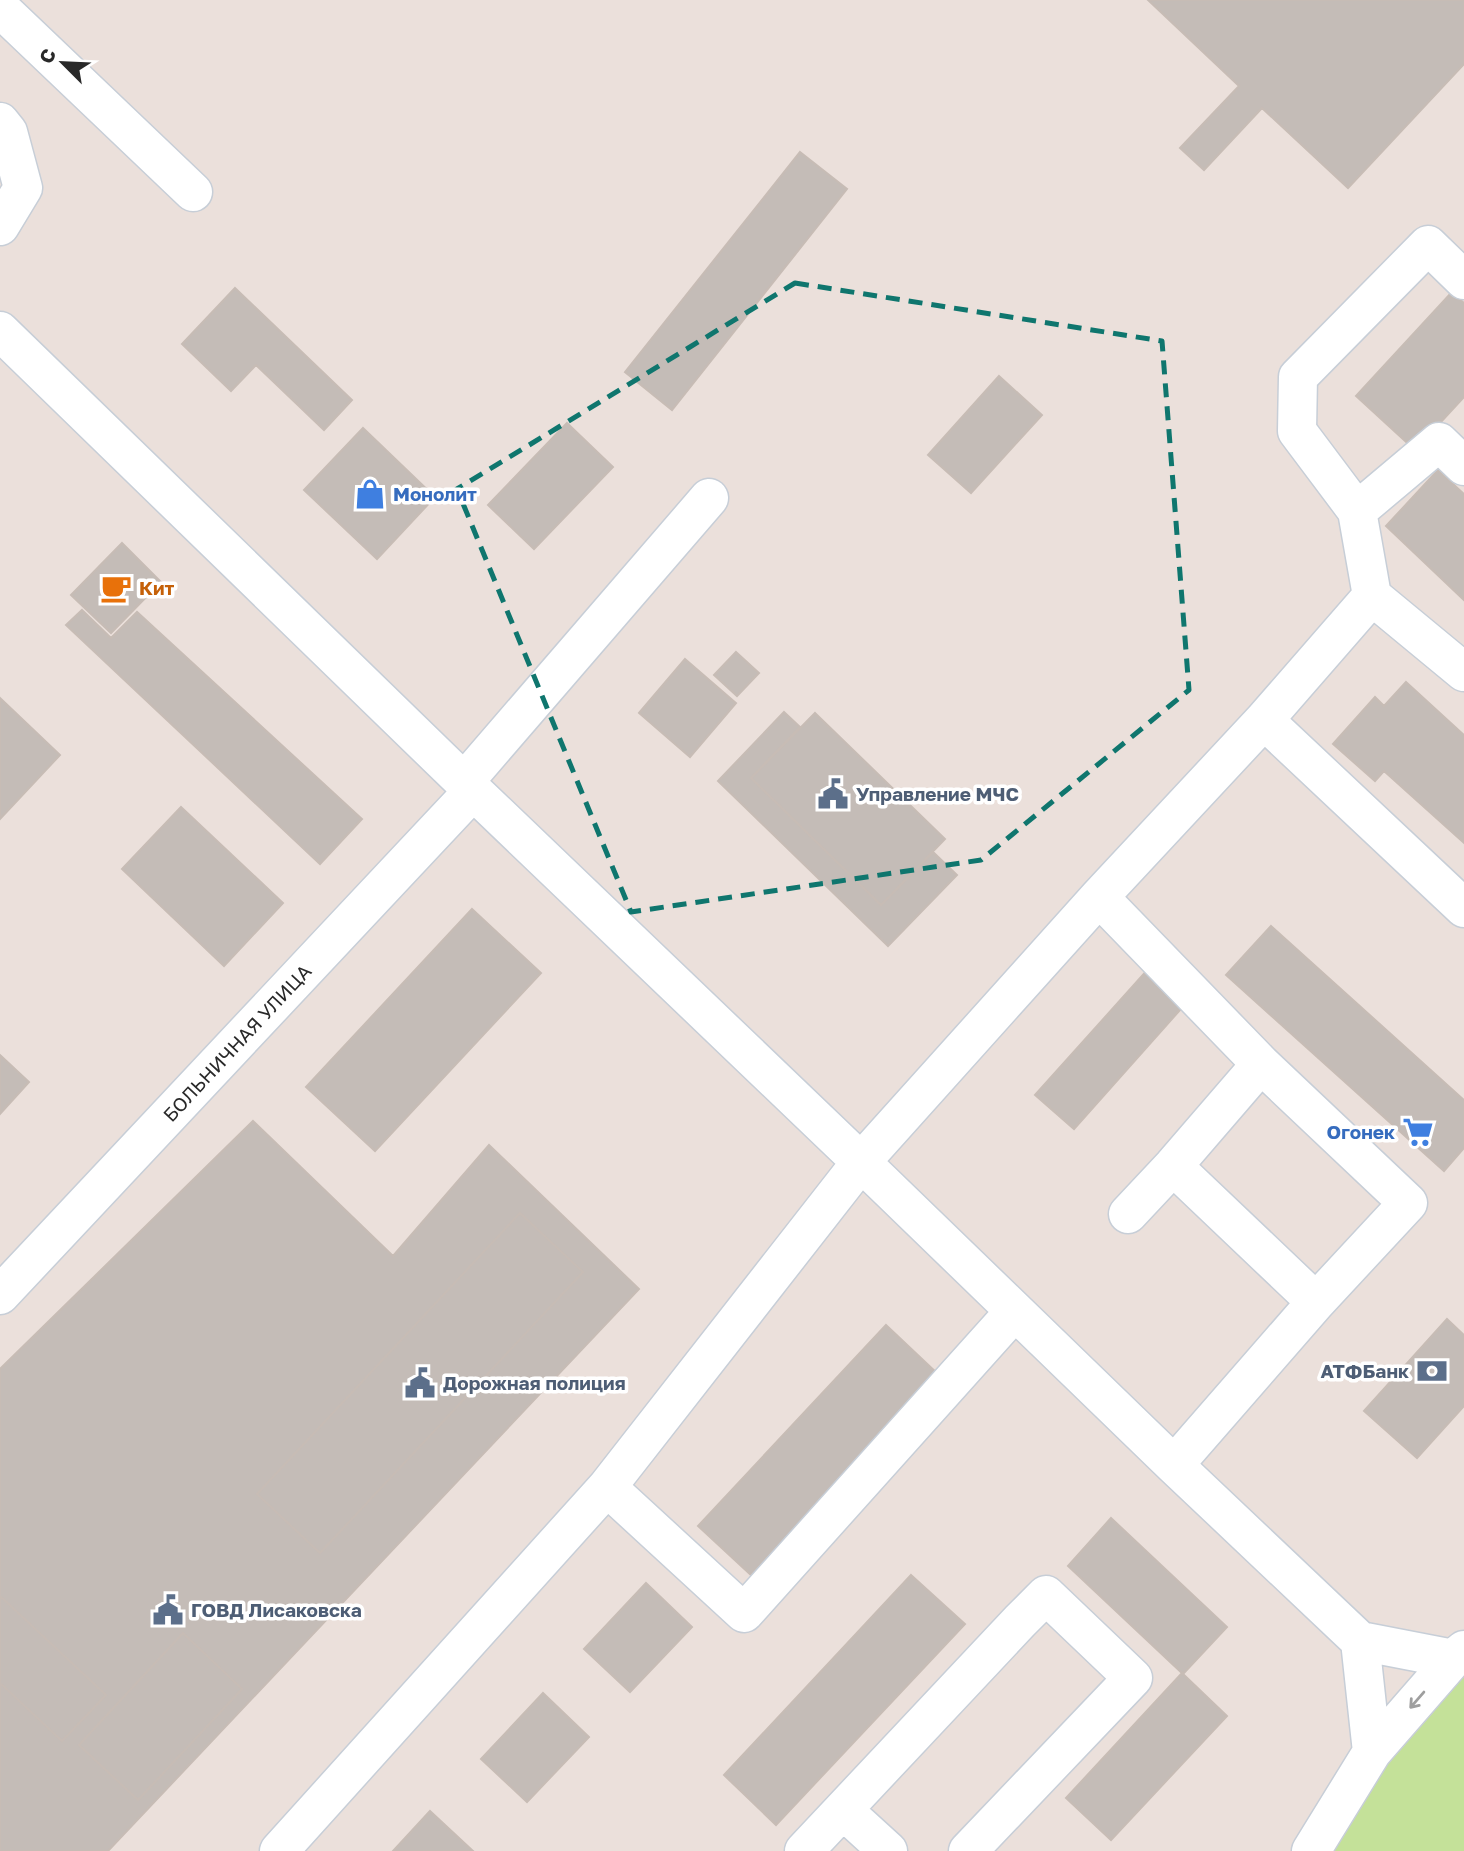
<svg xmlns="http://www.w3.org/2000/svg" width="1464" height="1851" font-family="'Golos Text',sans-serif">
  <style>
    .green { fill: #c4e199 }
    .building { fill: #c4bcb7; stroke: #c7bcb5; stroke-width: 2 }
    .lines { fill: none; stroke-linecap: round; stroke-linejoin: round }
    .minor-casing { stroke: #c7ced7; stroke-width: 41 }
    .minor { stroke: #fff; stroke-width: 38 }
    .oneway { stroke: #9f9f9f }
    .marked { fill: none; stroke: #0f766e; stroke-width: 5; stroke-dasharray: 14 9; stroke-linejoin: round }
    .labels { text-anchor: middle; stroke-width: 7; stroke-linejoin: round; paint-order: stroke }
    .shop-label { font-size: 19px; font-weight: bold; fill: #366cbe; stroke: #fff; text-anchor: start }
    .food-label { font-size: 19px; font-weight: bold; fill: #c56008; stroke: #fff; text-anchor: start }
    .service-label { font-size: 19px; font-weight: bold; fill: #4e5e75; stroke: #fff; text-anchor: start }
    .street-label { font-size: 19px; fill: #292929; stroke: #fff }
  </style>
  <rect width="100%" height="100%" fill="#ebe0db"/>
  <path class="green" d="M1464,1673v178h-145l32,-52z"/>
  <path class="building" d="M1148,0h316v64l-116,124 -86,-80 -58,62 -24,-22 59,-62z
    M800,152l47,37 -175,221 -47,-38z
    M235,288l117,112 -28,30 -68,-65 -25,26 -49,-47z
    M1452,292l12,11v94l-49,53 -59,-54z
    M999,376l43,39 -71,78 -43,-38z
    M567,423l46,44 -79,82 -46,-44z
    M363,428l72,69 -58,62 -73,-69z
    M1438,470l26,24v106l-78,-74z
    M122,543l39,39 -50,51 -40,-38z
    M82,610l29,28 26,-26 225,207 -42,45 -254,-239z
    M736,652l23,21 -22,23 -23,-21z
    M685,659l51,44 -46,54 -51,-44z
    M1406,682l58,53v108l-80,-72 -9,10 -42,-37 42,-47 9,9z
    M0,698l60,57 -60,64z
    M784,712l16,15 -49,51 130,127 52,-53 24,23 -69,71 -170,-165z
    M815,713l130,126 -64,66 -130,-127z
    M181,807l102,96 -59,63 -102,-97z
    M472,909l69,64 -166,178 -69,-64z
    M1271,926l193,174v48l-20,23 -218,-196z
    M1150,967l38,34 -114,128 -39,-34z
    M0,1055l29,27 -29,32z
    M253,1121l140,135 96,-111 150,144 -531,562h-108v-482z
    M520,1213l63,59 -263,281 -63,-59z
    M1447,1319l17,16v71l-47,52 -53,-47z
    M886,1325l53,50 -188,200 -53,-49z
    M1111,1518l116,109 -44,47 -115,-108z
    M911,1575l54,49 -189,201 -52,-50z
    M646,1583l46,44 -62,65 -46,-43z
    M0,1596l106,99 -44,46 -62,-58z
    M183,1633l59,56 -104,111 -59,-55z
    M1182,1673l45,43 -116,124 -45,-42z
    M543,1693l46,44 -62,65 -46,-43z
    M430,1811l43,40h-80z"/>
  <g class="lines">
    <g class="minor-casing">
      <path id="minor" d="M0,8l193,184
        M0,122l8,10 15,56 -23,38
        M1464,280l-36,-35 -130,132 -1,54 60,80 15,85 92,76
        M0,331l464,451 397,380 313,303 186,176 93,18
        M1357,511l82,-69 25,24
        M1264,720l200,188
        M464,782l245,-284
        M1099,897l162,167 147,139 -92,99 -142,163
        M1173,1166l143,136
        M1128,1214l45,-48 88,-102
        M0,1295l473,-504
        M607,1487l137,126 271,-302
        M1360,1641l12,111
        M843,1810l45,41
        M279,1851l328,-364 254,-325 238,-265 165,-177 108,-124
        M804,1851l216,-230 26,-26 87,83 -165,173
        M1311,1851l61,-99 81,-93 11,-9"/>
    </g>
    <use href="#minor" class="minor"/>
  </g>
  <defs><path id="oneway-shaft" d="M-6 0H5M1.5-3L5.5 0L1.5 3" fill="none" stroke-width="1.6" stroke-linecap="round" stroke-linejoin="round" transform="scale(1.75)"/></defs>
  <use class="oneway" href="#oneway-shaft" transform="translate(1417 1700) rotate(131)"/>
  <path class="marked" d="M795,283l367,58 27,349 -208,170 -350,52 -174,-423z"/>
  <defs>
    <g id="shop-bare" transform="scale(2.415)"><path d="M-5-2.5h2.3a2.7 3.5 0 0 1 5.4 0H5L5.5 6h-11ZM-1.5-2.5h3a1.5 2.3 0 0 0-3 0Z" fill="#3f7fe0" stroke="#fff" stroke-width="2.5" paint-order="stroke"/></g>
    <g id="cafe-bare" transform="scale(2.415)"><path d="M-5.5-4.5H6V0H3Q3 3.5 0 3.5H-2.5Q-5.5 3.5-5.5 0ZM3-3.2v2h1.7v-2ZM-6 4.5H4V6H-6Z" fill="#e8710a" stroke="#fff" stroke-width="2.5" paint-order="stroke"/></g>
    <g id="civic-bare" transform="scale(2.415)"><path d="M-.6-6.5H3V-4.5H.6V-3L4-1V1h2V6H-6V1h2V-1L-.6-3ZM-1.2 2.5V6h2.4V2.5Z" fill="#5c6f8a" stroke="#fff" stroke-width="2.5" paint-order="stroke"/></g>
    <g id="supermarket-bare" transform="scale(2.415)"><path d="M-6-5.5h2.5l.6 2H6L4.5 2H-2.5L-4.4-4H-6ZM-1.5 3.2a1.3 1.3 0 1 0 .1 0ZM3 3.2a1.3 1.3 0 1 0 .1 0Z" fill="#3f7fe0" stroke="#fff" stroke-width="2.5" paint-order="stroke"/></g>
    <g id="bank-bare" transform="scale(2.415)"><path d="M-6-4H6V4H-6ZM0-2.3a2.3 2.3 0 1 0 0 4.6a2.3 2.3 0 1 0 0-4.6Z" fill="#5c6f8a" stroke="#fff" stroke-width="2.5" paint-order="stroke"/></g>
  </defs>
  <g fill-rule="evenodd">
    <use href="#shop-bare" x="370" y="494"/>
    <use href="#cafe-bare" x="116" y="588"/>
    <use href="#civic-bare" x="833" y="794"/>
    <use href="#supermarket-bare" x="1418" y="1132"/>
    <use href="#bank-bare" x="1432" y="1371"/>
    <use href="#civic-bare" x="420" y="1383"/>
    <use href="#civic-bare" x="168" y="1610"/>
  </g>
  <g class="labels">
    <g class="shop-label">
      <text x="393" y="501">Монолит</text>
      <text x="1395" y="1139" text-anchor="end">Огонек</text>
    </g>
    <g class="food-label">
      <text x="139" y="595">Кит</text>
    </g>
    <g class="service-label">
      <text x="856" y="801">Управление МЧС</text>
      <text x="1409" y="1378" text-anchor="end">АТФБанк</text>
      <text x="443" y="1390">Дорожная полиция</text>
      <text x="191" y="1617">ГОВД Лисаковска</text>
    </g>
    <g class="street-label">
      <text transform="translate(237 1043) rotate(-47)" y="7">БОЛЬНИЧНАЯ УЛИЦА</text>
    </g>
  </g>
  <g transform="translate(63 63) rotate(294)" stroke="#ffffff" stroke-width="5" paint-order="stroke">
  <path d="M0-5L12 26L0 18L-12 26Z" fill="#292929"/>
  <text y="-10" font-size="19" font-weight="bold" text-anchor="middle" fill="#292929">С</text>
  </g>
</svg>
